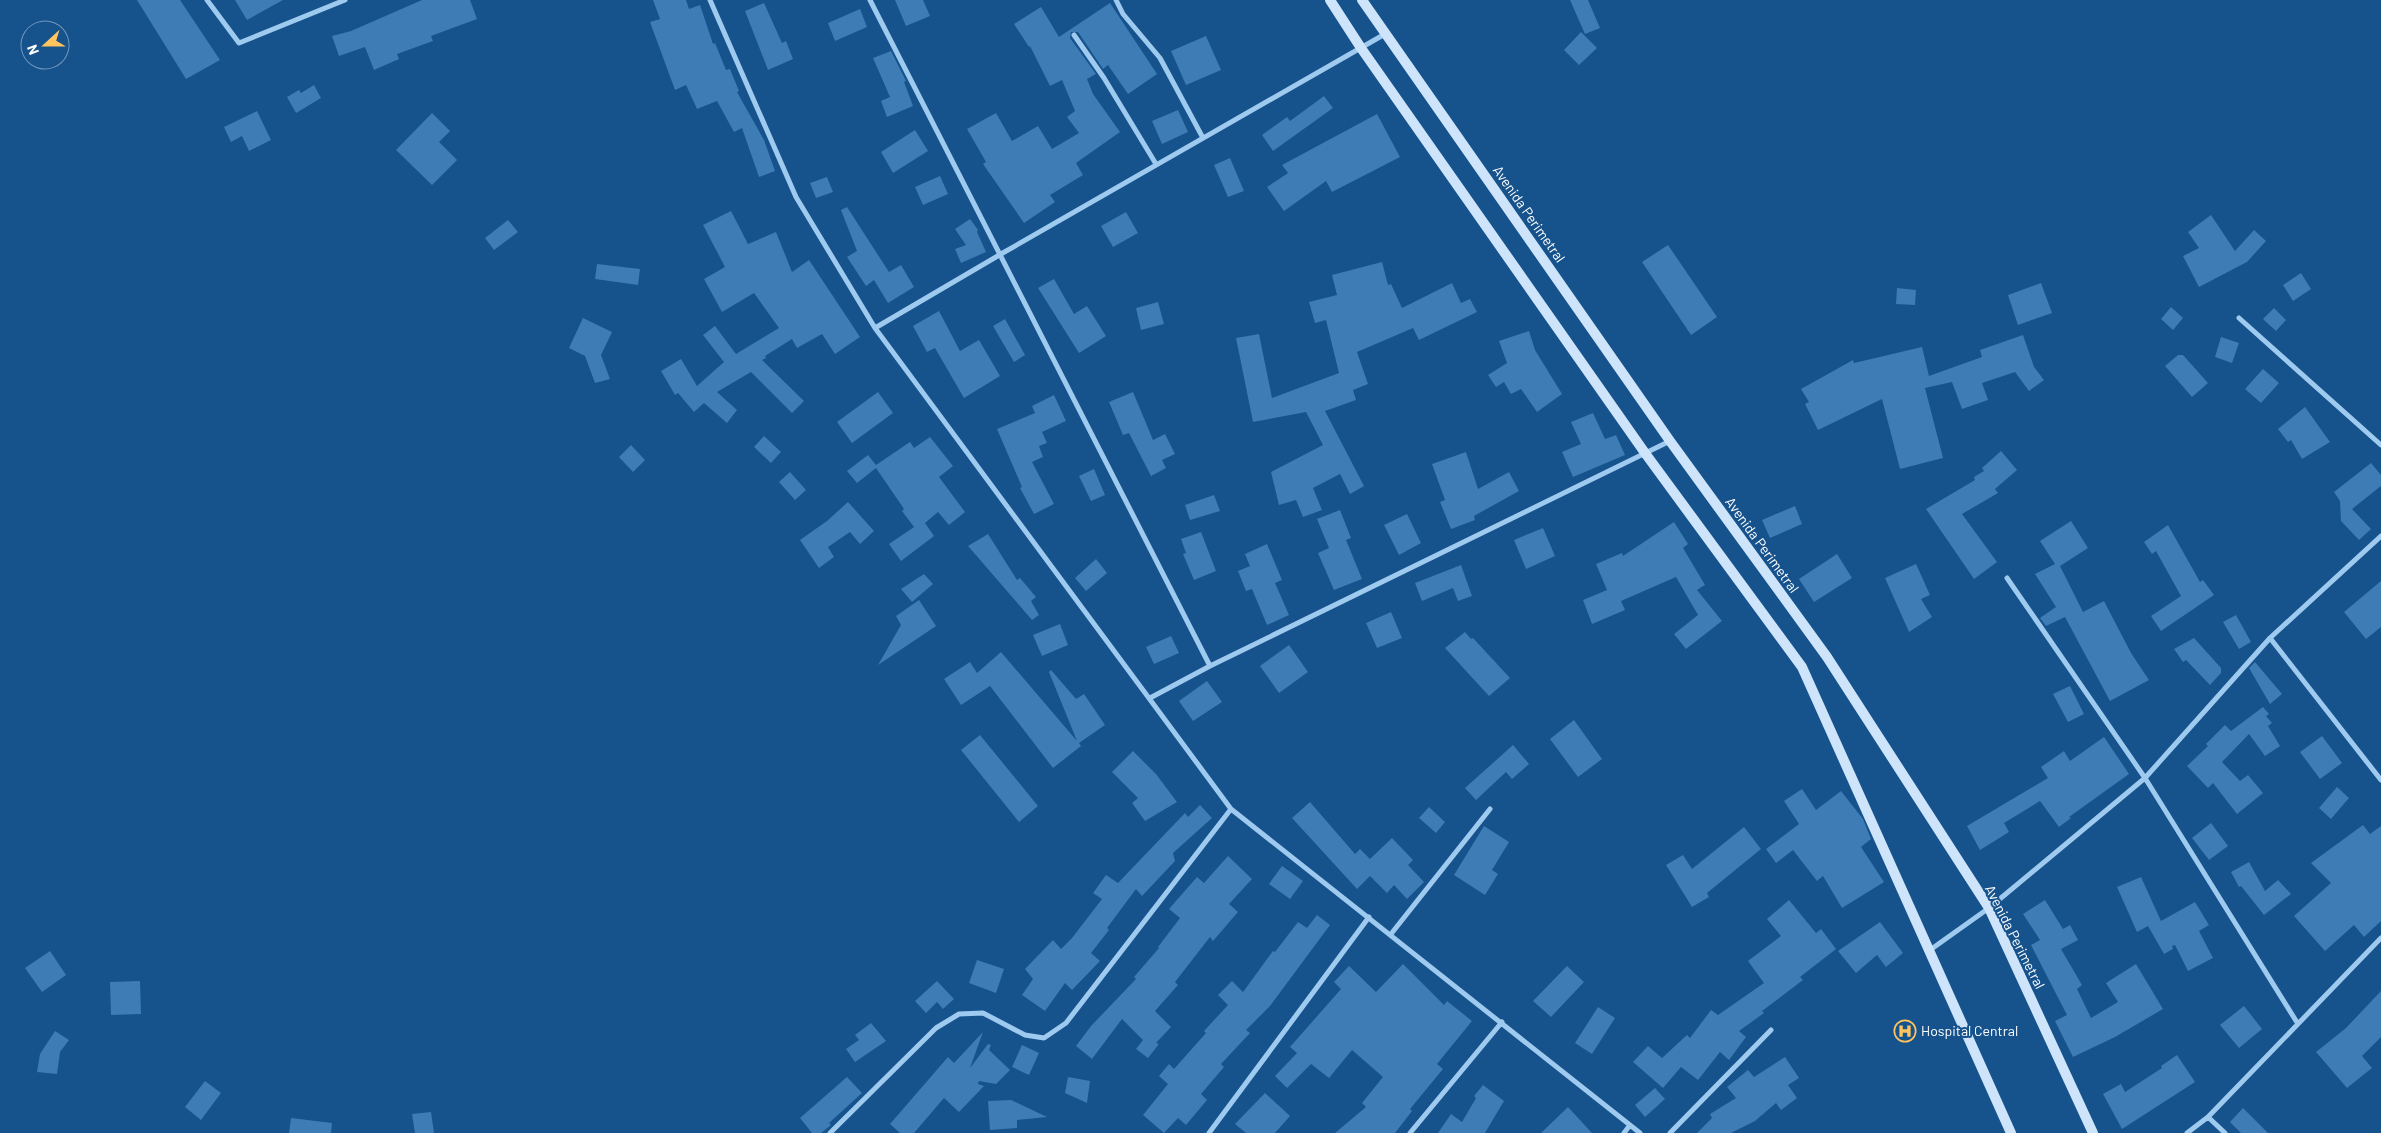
<svg xmlns="http://www.w3.org/2000/svg" width="2381" height="1133" font-family="Barlow,sans-serif">
  <style>
    .building { fill: #3e7cb5 }
    .lines { fill: none; stroke-linecap: round; stroke-linejoin: round }
    .street { stroke: #9fcaef; stroke-width: 5 }
    .secondary { stroke: #cde4fb; stroke-width: 10 }
    .labels { text-anchor: middle; stroke-width: 4; stroke-linejoin: round; paint-order: stroke }
    .street-label { font-size: 14px; fill: #fff; stroke: #16528c }
    .poi-label { font-size: 14px; fill: #fff; stroke: #16528c; text-anchor: start }
  </style>
  <rect width="100%" height="100%" fill="#16528c"/>
  <path class="building" d="M137,0h43l40,60 -34,19z
    M235,0h48l-36,20z
    M422,0h48l7,19 -46,17 2,5 -36,13 2,5 -25,11 -9,-23 -26,9 -7,-20 19,-5z
    M653,0h33l3,9 11,-4 13,39 2,-1 11,27 4,-1 9,22 -2,1 27,48 11,31 -16,6 -17,-49 -8,4 -17,-31 -20,8 -11,-24 -11,5 -25,-68 10,-3z
    M895,0h28l7,16 -24,10z
    M1570,0h18l12,28 -15,6z
    M764,3l18,40 4,-2 7,18 -25,11 -23,-59z
    M1110,3l47,71 -29,20 -20,-29 -5,4 -25,-37h-7l-1,6 26,36 -9,5 6,15 27,38 -44,31 7,12 -33,20 5,7 -31,21 -41,-59 3,-2 -19,-33 29,-16 16,28 26,-15 14,23 27,-16 -12,-16 8,-6 -13,-31 -12,6 -20,-40 -1,1 -15,-23 27,-17 18,30z
    M860,9l7,18 -32,14 -7,-18z
    M1581,32l16,16 -18,17 -15,-15z
    M1206,36l15,34 -35,15 -15,-34z
    M891,51l15,30 -2,1 9,24 -26,11 -6,-16 9,-4 -17,-39z
    M314,85l7,13 -25,15 -9,-16 12,-7 2,3z
    M1324,96l9,12 -60,43 -11,-16 25,-18 3,4z
    M1178,110l10,22 -26,12 -10,-23z
    M257,111l14,29 -22,11 -7,-15 -11,6 -7,-15z
    M432,113l18,18 -11,11 18,18 -25,25 -36,-35z
    M1377,114l23,43 -68,35 -6,-11 -42,30 -17,-24 21,-14 -6,-8z
    M915,130l13,21 -35,22 -12,-21z
    M1230,158l14,33 -16,6 -14,-32z
    M940,176l8,18 -25,11 -8,-18z
    M827,177l6,15 -17,6 -6,-15z
    M847,207l42,65 12,-7 13,22 -26,16 -14,-23 -8,6 -19,-29 10,-6 -16,-41z
    M731,211l17,33 28,-12 16,40 17,-12 51,77 -25,17 -13,-20 -25,14 -5,-9 -27,17 1,2 -4,2 42,41 -12,12 -41,-41 -34,20 20,18 -10,13 -23,-20 -10,9 -16,-19 -3,2 -14,-24 20,-12 16,27 27,-24 -21,-27 12,-9 21,28 43,-26 -25,-35 -32,19 -18,-33 21,-12 -22,-42z
    M1126,212l12,21 -25,14 -12,-21z
    M2211,215l24,36 19,-21 12,11 -19,21 -48,25 -16,-31 16,-8 -11,-16z
    M970,219l8,11 -1,2 9,20 -25,11 -6,-14 11,-4 -11,-16z
    M508,220l10,12 -24,18 -9,-12z
    M1668,245l49,72 -26,18 -49,-73z
    M1382,262l6,23 3,-1 11,24 50,-25 9,20 9,-4 7,13 -58,28 -6,-12 -56,24 11,32 -15,6 3,10 -31,11 39,75 -14,8 -10,-20 -27,14 9,22 -19,7 -7,-17 -17,5 -8,-33 52,-27 -17,-33 -53,10 -17,-84 23,-4 13,64 67,-25 -13,-53 -11,3 -6,-21 28,-7 -5,-20z
    M597,264l43,5 -2,16 -43,-6z
    M2301,273l10,16 -18,12 -10,-16z
    M1054,279l20,35 13,-8 19,30 -27,17 -41,-65z
    M2041,283l11,30 -34,12 -10,-30z
    M1897,288l19,2 -1,15 -19,-1z
    M1158,302l6,22 -23,6 -5,-22z
    M2171,307l12,11 -10,12 -12,-11z
    M2274,308l12,12 -10,11 -13,-12z
    M939,311l21,40 19,-11 21,36 -36,22 -29,-50 -8,4 -14,-26z
    M583,318l29,14 -11,23 9,24 -15,4 -10,-27 -16,-8z
    M1005,319l20,36 -11,7 -21,-36z
    M1529,331l6,19 27,44 -25,18 -16,-23 -10,5 -7,-12 -8,5 -8,-12 19,-12 -8,-22z
    M2023,335l11,32 10,13 -15,11 -14,-19 -33,11 6,17 -26,9 -10,-27 -27,6 18,70 -43,11 -18,-70 -64,31 -13,-26 4,-2 -8,-13 52,-29 1,3 68,-16 7,29 53,-19 -2,-7z
    M2221,337l18,6 -7,20 -17,-6z
    M2178,355h5l25,28 -16,14 -27,-31z
    M2263,369l16,14 -18,20 -16,-14z
    M878,392l15,21 -41,30 -15,-21z
    M1133,392l20,48 12,-6 10,20 -13,6 4,8 -15,8 -22,-43 -6,2 -14,-33z
    M1054,395l12,26 -24,11 5,11 -8,3 4,11 -11,5 22,42 -20,10 -14,-26 2,-1 -25,-58 38,-16 -3,-7z
    M2305,407l25,35 -28,17 -11,-19 -3,2 -10,-13z
    M1593,413l12,26 11,-4 9,20 -52,22 -11,-25 19,-8 -10,-22z
    M764,436l17,16 -10,11 -17,-16z
    M930,437l23,29 -14,11 26,35 -16,13 -11,-13 -13,11 9,13 -33,25 -12,-17 25,-17 -12,-16 2,-2 -28,-41 -19,15 -10,-12 21,-16 8,10 34,-23 4,6z
    M631,445l14,15 -12,12 -14,-15z
    M2001,451l16,19 -22,19 3,4 -36,21 35,48 -23,17 -48,-70 49,-29 -1,-3 10,-6 -2,-3z
    M1466,452l12,37 31,-17 10,19 -45,25 1,4 -24,9 -11,-27 5,-2 -13,-36z
    M2371,463l10,12v11l-29,23 19,20 -12,11 -18,-19 -1,-20 -6,-9z
    M1094,469l11,26 -14,6 -12,-25z
    M790,472l16,18 -11,10 -16,-18z
    M1214,495l6,16 -30,9 -5,-15z
    M848,502l26,29 -14,13 -10,-12 -22,15 6,10 -15,11 -19,-28 27,-19z
    M1795,506l7,18 -32,14 -8,-18z
    M1340,510l11,28 -5,2 16,39 -28,11 -16,-37 11,-5 -12,-29z
    M1407,514l14,29 -22,12 -15,-30z
    M2071,521l17,27 -28,18 23,46 21,-11 27,52 18,27 -39,21 -45,-84 -19,9 -6,-8 16,-11 -21,-33 20,-10 -15,-23z
    M1674,522l14,22 -5,4 22,37 -8,5 25,31 -36,28 -12,-15 24,-19 -22,-38 -55,24 4,9 -33,14 -9,-24 24,-10 -11,-26 26,-11 1,3z
    M2168,525l32,57 3,-2 11,15 -53,36 -10,-15 30,-20 -25,-45 -4,3 -8,-12z
    M1543,528l12,28 -29,13 -12,-29z
    M1201,532l15,39 -22,9 -11,-26 3,-1 -5,-14z
    M988,534l29,46 3,-2 16,19 -5,4 8,14 -7,5 -64,-74z
    M1267,544l15,36 -7,3 14,32 -22,10 -15,-36 -6,2 -8,-20 12,-5 -5,-12z
    M1837,554l15,24 -38,24 -15,-23z
    M1096,559l11,14 -21,18 -11,-13z
    M1916,564l14,31 -9,4 11,18 -23,15 -24,-54z
    M1461,565l11,31 -14,5 -5,-13 -31,13 -7,-18z
    M924,574l9,10 -21,18 -11,-13z
    M2381,581v46l-15,12 -22,-27z
    M919,600l17,26 -58,39 23,-40 -5,-9z
    M1391,612l11,26 -25,10 -11,-25z
    M2236,615l15,27 -12,7 -16,-27z
    M1060,624l8,21 -26,11 -9,-21z
    M1465,632l6,7 2,-1 37,40 -21,18 -44,-48z
    M1171,636l8,17 -25,11 -8,-17z
    M2194,638l27,30v5l-11,12 -24,-25 -3,2 -9,-13z
    M1289,645l19,27 -29,21 -19,-27z
    M1001,652l76,89 -28,-69 2,-2 25,29 8,-5 21,31 -26,18 2,3 -28,22 -63,-82 -29,19 -17,-26 26,-17 7,11z
    M2255,662l27,32 -12,10 -21,-36z
    M1207,681l15,21 -29,19 -14,-20z
    M2070,686l14,28 -16,8 -15,-28z
    M2263,707l6,7 -3,2 6,7 -4,3 12,20 -15,10 -16,-22 -27,28 18,19 8,-6 15,18 -26,21 -24,-31 -5,5 -21,-22 21,-20 -2,-2 19,-19 6,6z
    M1574,720l28,39 -24,18 -28,-38z
    M980,735l58,71 -19,16 -58,-72z
    M2322,736l20,27 -22,16 -20,-27z
    M2104,737l25,37 -60,43 2,1 -12,9 -19,-26 -36,22 5,9 -29,18 -13,-24 81,-48 -7,-11 23,-16 6,10z
    M1513,745l16,19 -17,15 -6,-7 -30,28 -11,-12z
    M1133,751l23,23 21,28 -32,19 -13,-18 6,-5 -26,-26z
    M2337,787l12,11 -18,21 -12,-11z
    M1802,789l14,21 25,-19 22,28 8,20 -10,8 23,35 -42,26 -19,-32 -6,5 -24,-31 -17,13 -10,-14 33,-25 -15,-23z
    M1310,802l45,52 5,-5 10,10 22,-21 21,22 -5,5 16,17 -17,17 -13,-14 -7,8 -17,-17 -13,13 -65,-71z
    M1200,805l12,13 -39,35 2,8 -33,35 -6,-7 -29,39 2,2 -18,23 9,8 -28,29 -7,-7 -20,28 -23,-16 11,-16 -8,-10 28,-29 8,9 11,-11 30,-39 -9,-6 13,-18 12,8 67,-70 3,4z
    M1429,807l16,15 -9,11 -17,-15z
    M2211,823l17,23 -19,14 -17,-22z
    M2363,825l7,9 11,-8v95l-17,16 -10,-12 -29,26 -31,-35 37,-33 -20,-20z
    M1484,826l25,16 -17,28 6,4 -13,21 -31,-20z
    M1744,827l17,22 -54,44 2,4 -17,10 -26,-42 17,-10 9,14z
    M1228,856l24,23 -23,25 9,8 -25,29 -3,-4 -35,45 3,3 -23,26 16,16 -15,16 3,1 -11,14 -12,-9 7,-9 -21,-21 -30,40 -16,-13 15,-20 45,-47 -2,-2 25,-29 -1,-1 22,-29 -11,-9 28,-32 7,6z
    M2249,862l16,29 13,-11 13,14 -27,21 -23,-29 -2,1 -8,-15z
    M1282,866l21,15 -13,18 -21,-15z
    M2141,877l20,44 34,-19 14,23 -10,6 14,27 -25,13 -13,-26 -3,1 1,3 -9,5 -16,-28 -11,6 -20,-45z
    M1789,900l27,33 5,-4 15,20 -36,28 3,3 -41,31 2,2 -25,18 7,6 -17,23 -9,-8 -22,28 -17,-13 -18,21 -30,-26 15,-16 14,12 25,-23 3,3 21,-28 7,5 46,-32 -16,-22 33,-25 -14,-17z
    M2045,900l18,29 7,-4 8,15 -17,9 21,36 -5,4 14,29 27,-16 -12,-19 30,-19 27,45 -48,28 -42,20 -18,-36 12,-6 -36,-70 9,-5 -17,-26z
    M1317,915l13,10 -60,81 -24,24 4,3 -29,31 3,3 -23,27 6,6 -21,25 -8,-7 -14,15 -21,-18 25,-31 -9,-8 10,-12 5,5 32,-36 -2,-2 24,-26 -10,-10 14,-14 11,11 30,-41 2,1 23,-30 9,6z
    M1880,922l23,31 -17,14 -9,-12 -21,18 -18,-22z
    M50,951l16,24 -24,17 -17,-24z
    M977,960l27,9 -8,24 -27,-10z
    M1403,964l41,41 3,-4 25,20 -35,43 6,5 -33,40 2,2 -17,22h-60l31,-26 -4,-4 21,-26 -31,-27 -23,28 -18,-14 -24,24 -12,-12 22,-23 -7,-6 51,-58 -7,-7 15,-16 27,26z
    M1567,966l17,16 -33,35 -18,-16z
    M140,981l1,33 -30,1 -1,-33z
    M937,981l17,18 -11,10 -6,-7 -11,11 -11,-12z
    M2381,991v46l-19,19 10,12 -25,20 -31,-36 30,-24z
    M2244,1006l18,23 -23,19 -19,-23z
    M1598,1007l17,11 -23,36 -17,-11z
    M871,1023l15,18 -31,21 -9,-13 13,-9 -4,-5z
    M55,1031l14,9 -9,12 -3,22 -20,-2 3,-18z
    M983,1032l-13,36 18,-24 3,1 -2,5 21,20 -14,14 -17,-3 -1,3 6,2 -25,26 -15,-14 -30,35h-14l-10,-9 58,-67 6,6z
    M1022,1045l17,8 -10,22 -17,-8z
    M2177,1055l18,27 -73,47 -19,-35 18,-10 4,8 37,-24 -1,-2z
    M1785,1057l14,21 -11,7 9,13 -16,12 -5,-7 -21,18 -24,12h-34l15,-15 -2,-4 26,-16 -9,-11 21,-17 6,7z
    M847,1077l15,16 -33,30 2,2 -10,8h-9l-12,-15z
    M1068,1077l22,4 -3,22 -22,-10z
    M205,1081l16,12 -20,27 -16,-13z
    M1483,1085l21,16 -19,32h-47l13,-19 11,8 14,-24 -2,-2z
    M1655,1088l10,11 -20,18 -10,-12z
    M1265,1093l25,23 -15,17h-29l-11,-9z
    M1011,1100l36,17 -30,3v8l-27,2 -2,-29z
    M1568,1107l24,26h-51z
    M2243,1108l25,25h-27l-11,-11z
    M431,1112l3,21h-19l-3,-19z
    M291,1118l41,5 -1,10h-42z"/>
  <g class="lines">
    <path class="street" d="M207,0l32,43 106,-43
      M710,0l86,197 79,131 356,481 409,324
      M870,0l340,666
      M1116,0l7,14 37,44 43,80
      M1074,35l30,43 52,86
      M2239,318l142,127
      M875,328l126,-74 384,-220
      M2007,578l138,200 153,246
      M2270,638l111,142
      M1150,698l60,-32 460,-225
      M1391,934l99,-125
      M1930,950l59,-42 156,-130 125,-140 111,-102
      M2208,1117l17,16
      M830,1133l106,-105 23,-14 24,-1 42,22 19,3 22,-15 165,-214
      M1209,1133l160,-216
      M1410,1133l92,-111
      M1624,1133l6,-8
      M1670,1133l101,-103
      M2187,1133l21,-16 173,-179"/>
    <path class="secondary" d="M1330,0l31,48 284,405 157,214 209,466
      M1362,0l308,441 157,216 162,251 104,225"/>
  </g>
  <defs>
    <g id="hospital-ring" transform="scale(1.125)"><circle r="9.5" fill="#16528c" stroke="#ffc45e" stroke-width="1.5"/><path d="M-5-5h3v3.5h4V-5h3V5h-3V1.5h-4V5h-3Z" fill="#ffc45e"/></g>
  </defs>
  <g fill-rule="evenodd">
    <use href="#hospital-ring" x="1905" y="1031"/>
  </g>
  <g class="labels">
    <g class="street-label">
      <text transform="translate(1529 214) rotate(55)" y="5">Avenida Perimetral</text>
      <text transform="translate(1762 545) rotate(54)" y="5">Avenida Perimetral</text>
      <text transform="translate(2015 937) rotate(63)" y="5">Avenida Perimetral</text>
    </g>
    <g class="poi-label">
      <text x="1921" y="1036">Hospital Central</text>
    </g>
  </g>
  <g transform="translate(45 45) rotate(249)"><circle r="24" fill="#16528c" stroke="#7397ba"/>
  <path d="M0-4L9 19L0 12L-9 19Z" fill="#ffc45e"/>
  <text y="-8" font-size="14" font-weight="bold" text-anchor="middle" fill="#ffffff">N</text>
  </g>
</svg>
